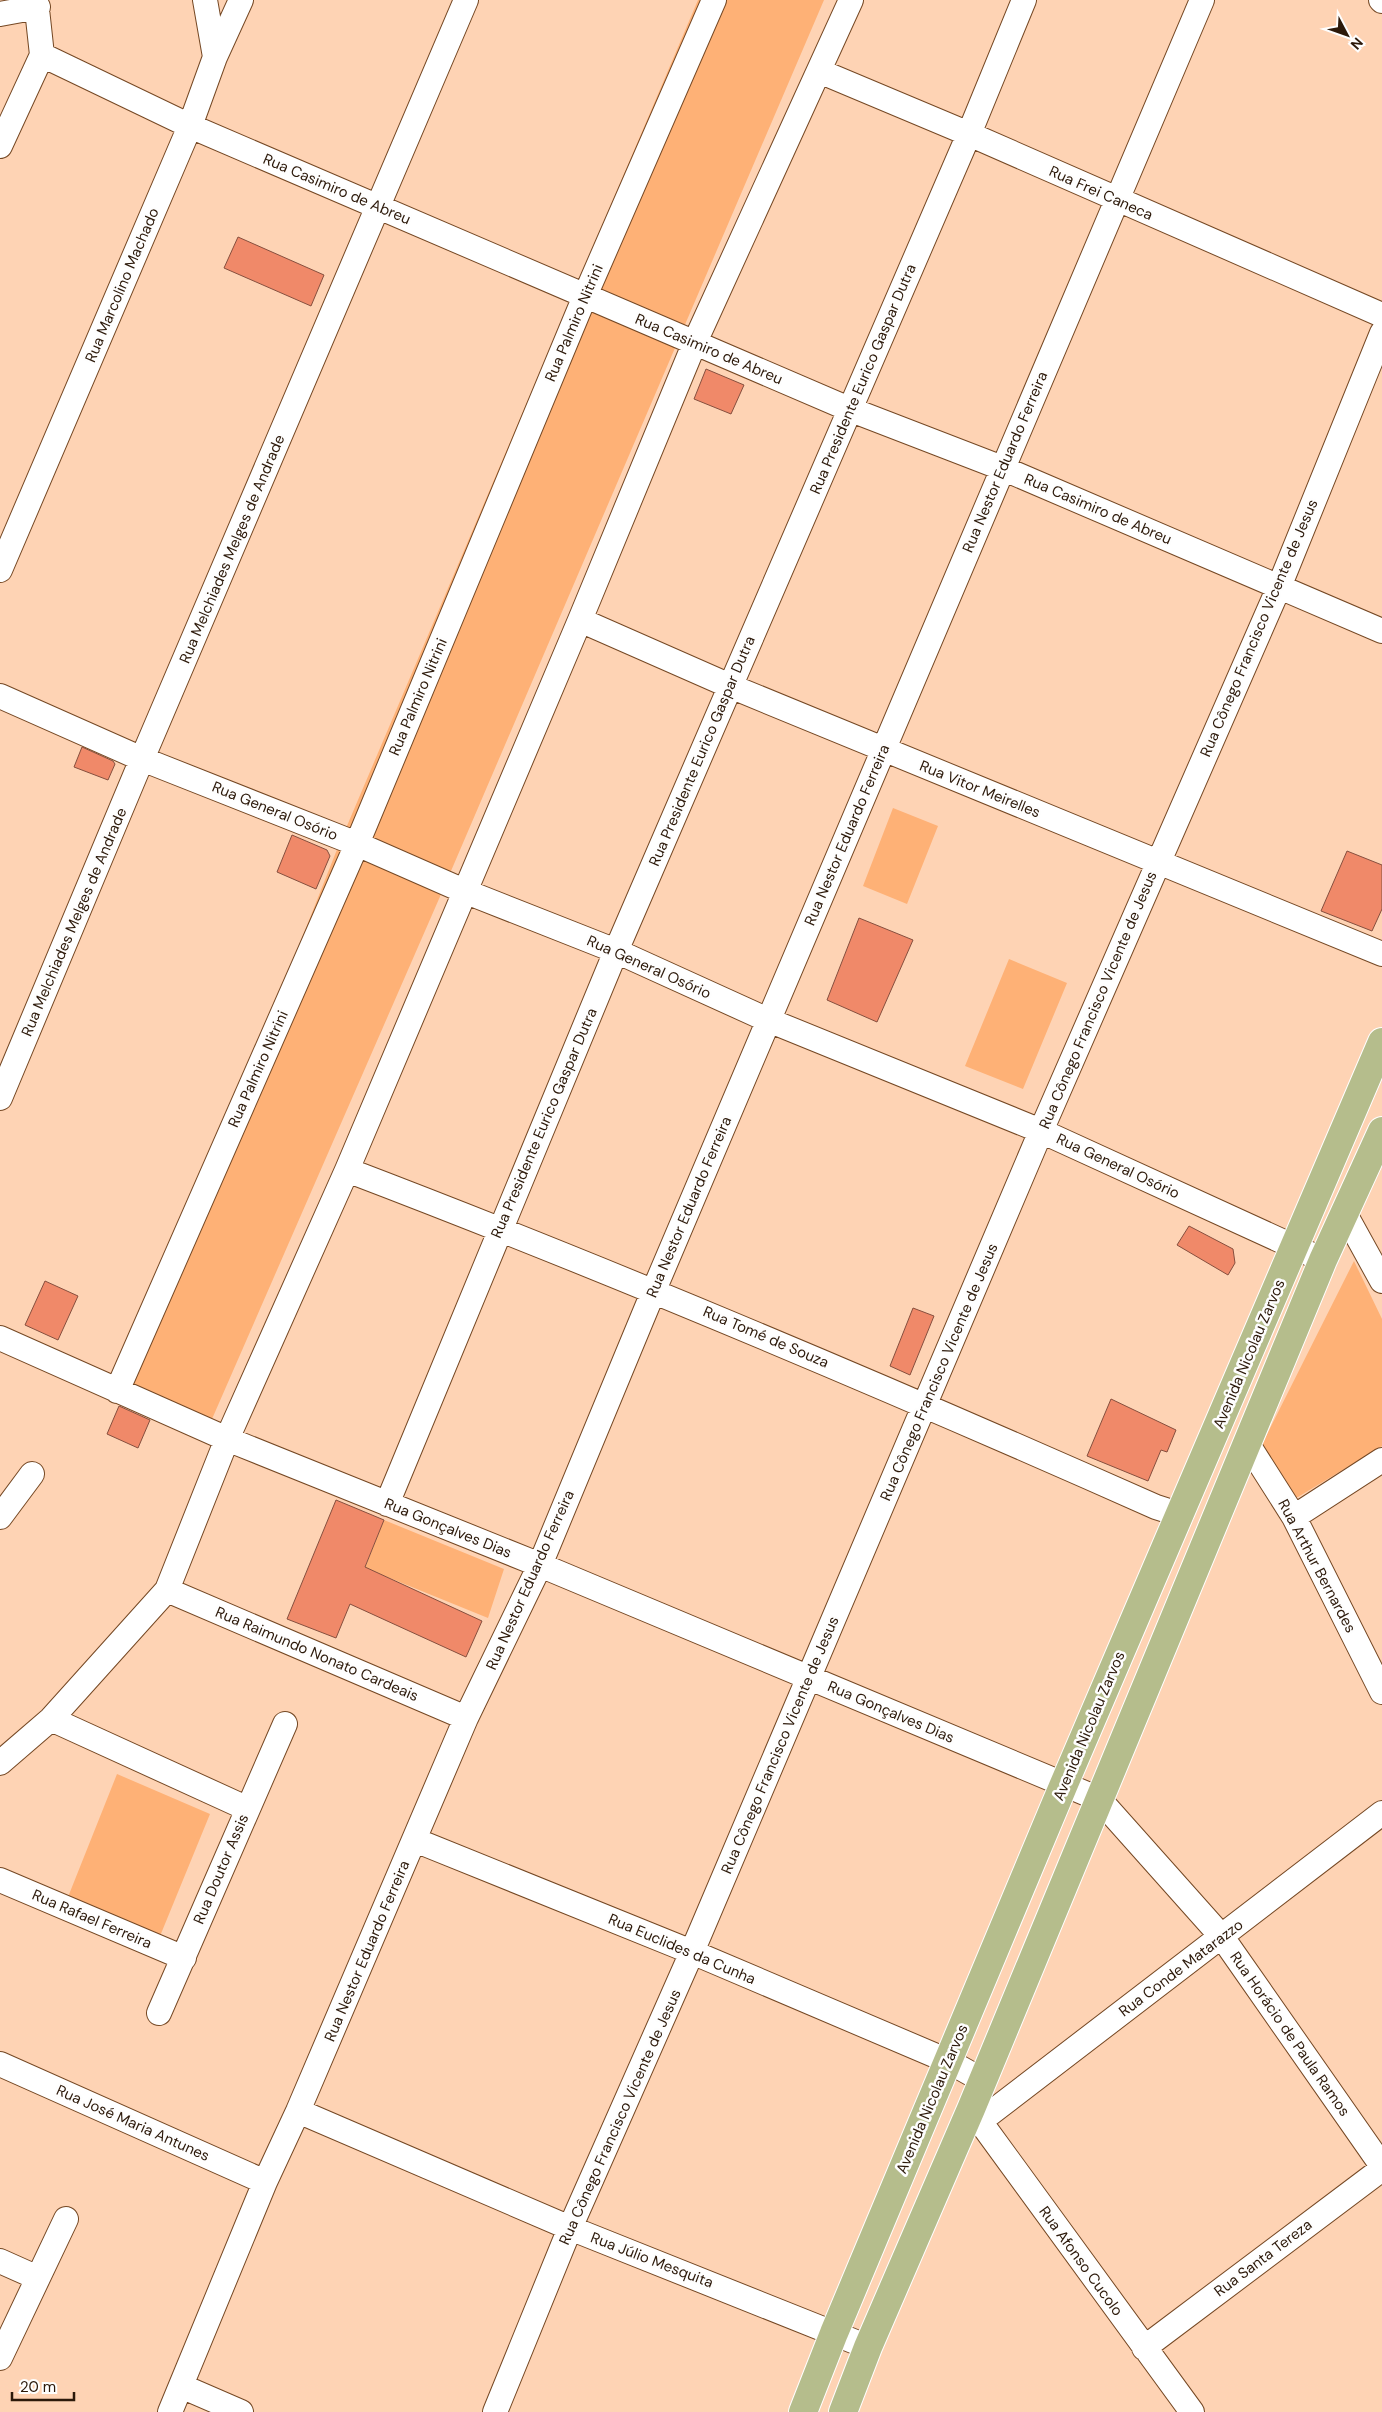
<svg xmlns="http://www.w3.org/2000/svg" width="1382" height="2412" font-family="'DM Sans',sans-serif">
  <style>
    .green { fill: #feb176 }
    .building { fill: #f08969; stroke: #864f3e }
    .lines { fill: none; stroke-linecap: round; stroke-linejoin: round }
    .minor-casing { stroke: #754824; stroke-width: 26 }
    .major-casing { stroke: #fff; stroke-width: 30 }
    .minor { stroke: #fff; stroke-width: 24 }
    .major { stroke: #b5bd8c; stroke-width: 28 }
    .labels { text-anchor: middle; stroke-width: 5; stroke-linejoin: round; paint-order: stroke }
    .street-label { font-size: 15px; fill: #2c190a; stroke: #fefefe }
  </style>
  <rect width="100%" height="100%" fill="#fed3b4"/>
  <path class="green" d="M698,0h126l-382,892 -230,527 -87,-34 213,-538z
    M893,808l45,18 -31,78 -44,-18z
    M1009,959l58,24 -44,106 -58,-23z
    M1354,1261l28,58v127l-84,51h-11l-29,-45z
    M384,1520l120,49 -16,49 -123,-50z
    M117,1774l93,40 -52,127 -90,-44z"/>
  <path class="building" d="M238,237l86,38 -13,31 -87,-38z
    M706,369l38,16 -13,29 -37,-15z
    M82,747l31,14 2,3 -7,16 -34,-13z
    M292,835l35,15 3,6 -14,33 -39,-17z
    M1347,851l35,14v44l-10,22 -51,-20z
    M859,918l54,22 -36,82 -50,-22z
    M1189,1226l44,23 2,14 -7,12 -51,-30z
    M45,1281l33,15 -20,44 -33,-15z
    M913,1308l21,8 -24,59 -20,-9z
    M1111,1399l65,31 -9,22 -6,-2 -13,31 -61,-25z
    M119,1406l31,14 -12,28 -31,-14z
    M336,1500l48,20 -19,47 117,54 -16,36 -116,-53 -14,34 -49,-19z"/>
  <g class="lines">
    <g class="minor-casing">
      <path id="minor" d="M205,0l10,57
        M1381,0l1,1
        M0,14l38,-7
        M42,55l148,71 659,283 153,59 380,163
        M819,71l150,63 413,181
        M0,146l42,-91 -6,-55
        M0,570l190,-444 25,-69 26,-57
        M580,620l150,66 652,268
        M0,696l142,63 215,85 107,47 152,60 152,69 273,111 282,129
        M0,1098l142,-339 324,-759
        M347,1170c273,104 541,218 809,337l25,8
        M1344,1212l38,69
        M0,1338l227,101 313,126 559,234 123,138 160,229
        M117,1391l240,-547 228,-548 129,-296
        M1247,1443l47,74 88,175
        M387,1504l229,-553 353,-817 55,-134
        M0,1517l32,-43
        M1294,1517l88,-57
        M167,1590l299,128
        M51,1719l195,89
        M0,1763l51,-44 116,-129 60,-151 120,-269 233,-550 115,-278 156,-342
        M415,1840l277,112 256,109 34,19
        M0,1880l184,78
        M159,2013l126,-289
        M0,2064l265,118
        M971,2109l221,303
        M298,2111l272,117 298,119
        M979,2122l403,-309
        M0,2261l38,17
        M1144,2348l238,-179
        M0,2358l66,-139
        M181,2386l60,26
        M170,2412l95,-230 33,-71 168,-393 74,-153 114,-275 548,-1290
        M495,2412l75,-184 122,-276 349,-821 238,-544 103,-254"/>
    </g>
    <g class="major-casing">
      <path id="major" d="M803,2412l31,-79 230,-549 318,-742
        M843,2412l25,-65 103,-238 352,-849 59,-129"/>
    </g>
    <use href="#minor" class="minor"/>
    <use href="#major" class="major"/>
  </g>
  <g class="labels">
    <g class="street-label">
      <text transform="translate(337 189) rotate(23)" y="5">Rua Casimiro de Abreu</text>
      <text transform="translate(1101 193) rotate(24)" y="5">Rua Frei Caneca</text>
      <text transform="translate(122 285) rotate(-67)" y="5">Rua Marcolino Machado</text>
      <text transform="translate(574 323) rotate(-67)" y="5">Rua Palmiro Nitrini</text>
      <text transform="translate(709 349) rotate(23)" y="5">Rua Casimiro de Abreu</text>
      <text transform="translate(863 379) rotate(-67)" y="5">Rua Presidente Eurico Gaspar Dutra</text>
      <text transform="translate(1005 462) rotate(-67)" y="5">Rua Nestor Eduardo Ferreira</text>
      <text transform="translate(1098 509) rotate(23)" y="5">Rua Casimiro de Abreu</text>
      <text transform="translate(232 549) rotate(-67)" y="5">Rua Melchiades Melges de Andrade</text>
      <text transform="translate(1259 628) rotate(-67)" y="5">Rua Cônego Francisco Vicente de Jesus</text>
      <text transform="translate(418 697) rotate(-67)" y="5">Rua Palmiro Nitrini</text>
      <text transform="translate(702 751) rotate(-67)" y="5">Rua Presidente Eurico Gaspar Dutra</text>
      <text transform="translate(980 789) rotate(22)" y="5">Rua Vitor Meirelles</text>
      <text transform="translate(275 811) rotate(22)" y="5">Rua General Osório</text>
      <text transform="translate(847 835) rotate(-67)" y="5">Rua Nestor Eduardo Ferreira</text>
      <text transform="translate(74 922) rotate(-67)" y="5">Rua Melchiades Melges de Andrade</text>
      <text transform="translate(649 967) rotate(24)" y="5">Rua General Osório</text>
      <text transform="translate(1098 1000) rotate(-67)" y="5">Rua Cônego Francisco Vicente de Jesus</text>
      <text transform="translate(258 1069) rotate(-66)" y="5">Rua Palmiro Nitrini</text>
      <text transform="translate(544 1123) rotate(-67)" y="5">Rua Presidente Eurico Gaspar Dutra</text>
      <text transform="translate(1118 1166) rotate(25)" y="5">Rua General Osório</text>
      <text transform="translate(689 1207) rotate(-67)" y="5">Rua Nestor Eduardo Ferreira</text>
      <text transform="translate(766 1337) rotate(23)" y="5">Rua Tomé de Souza</text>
      <text transform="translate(1249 1354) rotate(-67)" y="5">Avenida Nicolau Zarvos</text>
      <text transform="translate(939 1372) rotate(-67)" y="5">Rua Cônego Francisco Vicente de Jesus</text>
      <text transform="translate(448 1528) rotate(22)" y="5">Rua Gonçalves Dias</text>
      <text transform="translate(1317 1566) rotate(62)" y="5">Rua Arthur Bernardes</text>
      <text transform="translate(530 1580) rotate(-66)" y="5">Rua Nestor Eduardo Ferreira</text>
      <text transform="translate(317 1654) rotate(23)" y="5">Rua Raimundo Nonato Cardeais</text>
      <text transform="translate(891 1712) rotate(23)" y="5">Rua Gonçalves Dias</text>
      <text transform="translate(1089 1726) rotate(-67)" y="5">Avenida Nicolau Zarvos</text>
      <text transform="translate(780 1745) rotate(-67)" y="5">Rua Cônego Francisco Vicente de Jesus</text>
      <text transform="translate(221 1869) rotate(-67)" y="5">Rua Doutor Assis</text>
      <text transform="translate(92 1919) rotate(23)" y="5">Rua Rafael Ferreira</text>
      <text transform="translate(682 1949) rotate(23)" y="5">Rua Euclides da Cunha</text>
      <text transform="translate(367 1951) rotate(-67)" y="5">Rua Nestor Eduardo Ferreira</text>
      <text transform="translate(1181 1968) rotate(-37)" y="5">Rua Conde Matarazzo</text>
      <text transform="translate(1290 2034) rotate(55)" y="5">Rua Horácio de Paula Ramos</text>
      <text transform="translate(932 2099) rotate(-67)" y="5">Avenida Nicolau Zarvos</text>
      <text transform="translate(620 2117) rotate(-66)" y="5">Rua Cônego Francisco Vicente de Jesus</text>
      <text transform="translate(133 2123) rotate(24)" y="5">Rua José Maria Antunes</text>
      <text transform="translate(1263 2258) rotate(-37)" y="5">Rua Santa Tereza</text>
      <text transform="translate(652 2260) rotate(21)" y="5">Rua Júlio Mesquita</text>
      <text transform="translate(1081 2261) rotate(54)" y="5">Rua Afonso Cucolo</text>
    </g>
  </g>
  <g transform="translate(1347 35) rotate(131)" stroke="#fefefe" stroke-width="4" paint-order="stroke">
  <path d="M0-4L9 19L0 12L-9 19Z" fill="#2c190a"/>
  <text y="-8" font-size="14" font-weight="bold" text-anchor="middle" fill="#2c190a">N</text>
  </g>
  <path d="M12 2392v8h62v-8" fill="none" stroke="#2c190a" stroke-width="2.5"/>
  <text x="20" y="2392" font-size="15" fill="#2c190a" stroke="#fefefe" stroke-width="4" paint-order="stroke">20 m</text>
</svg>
